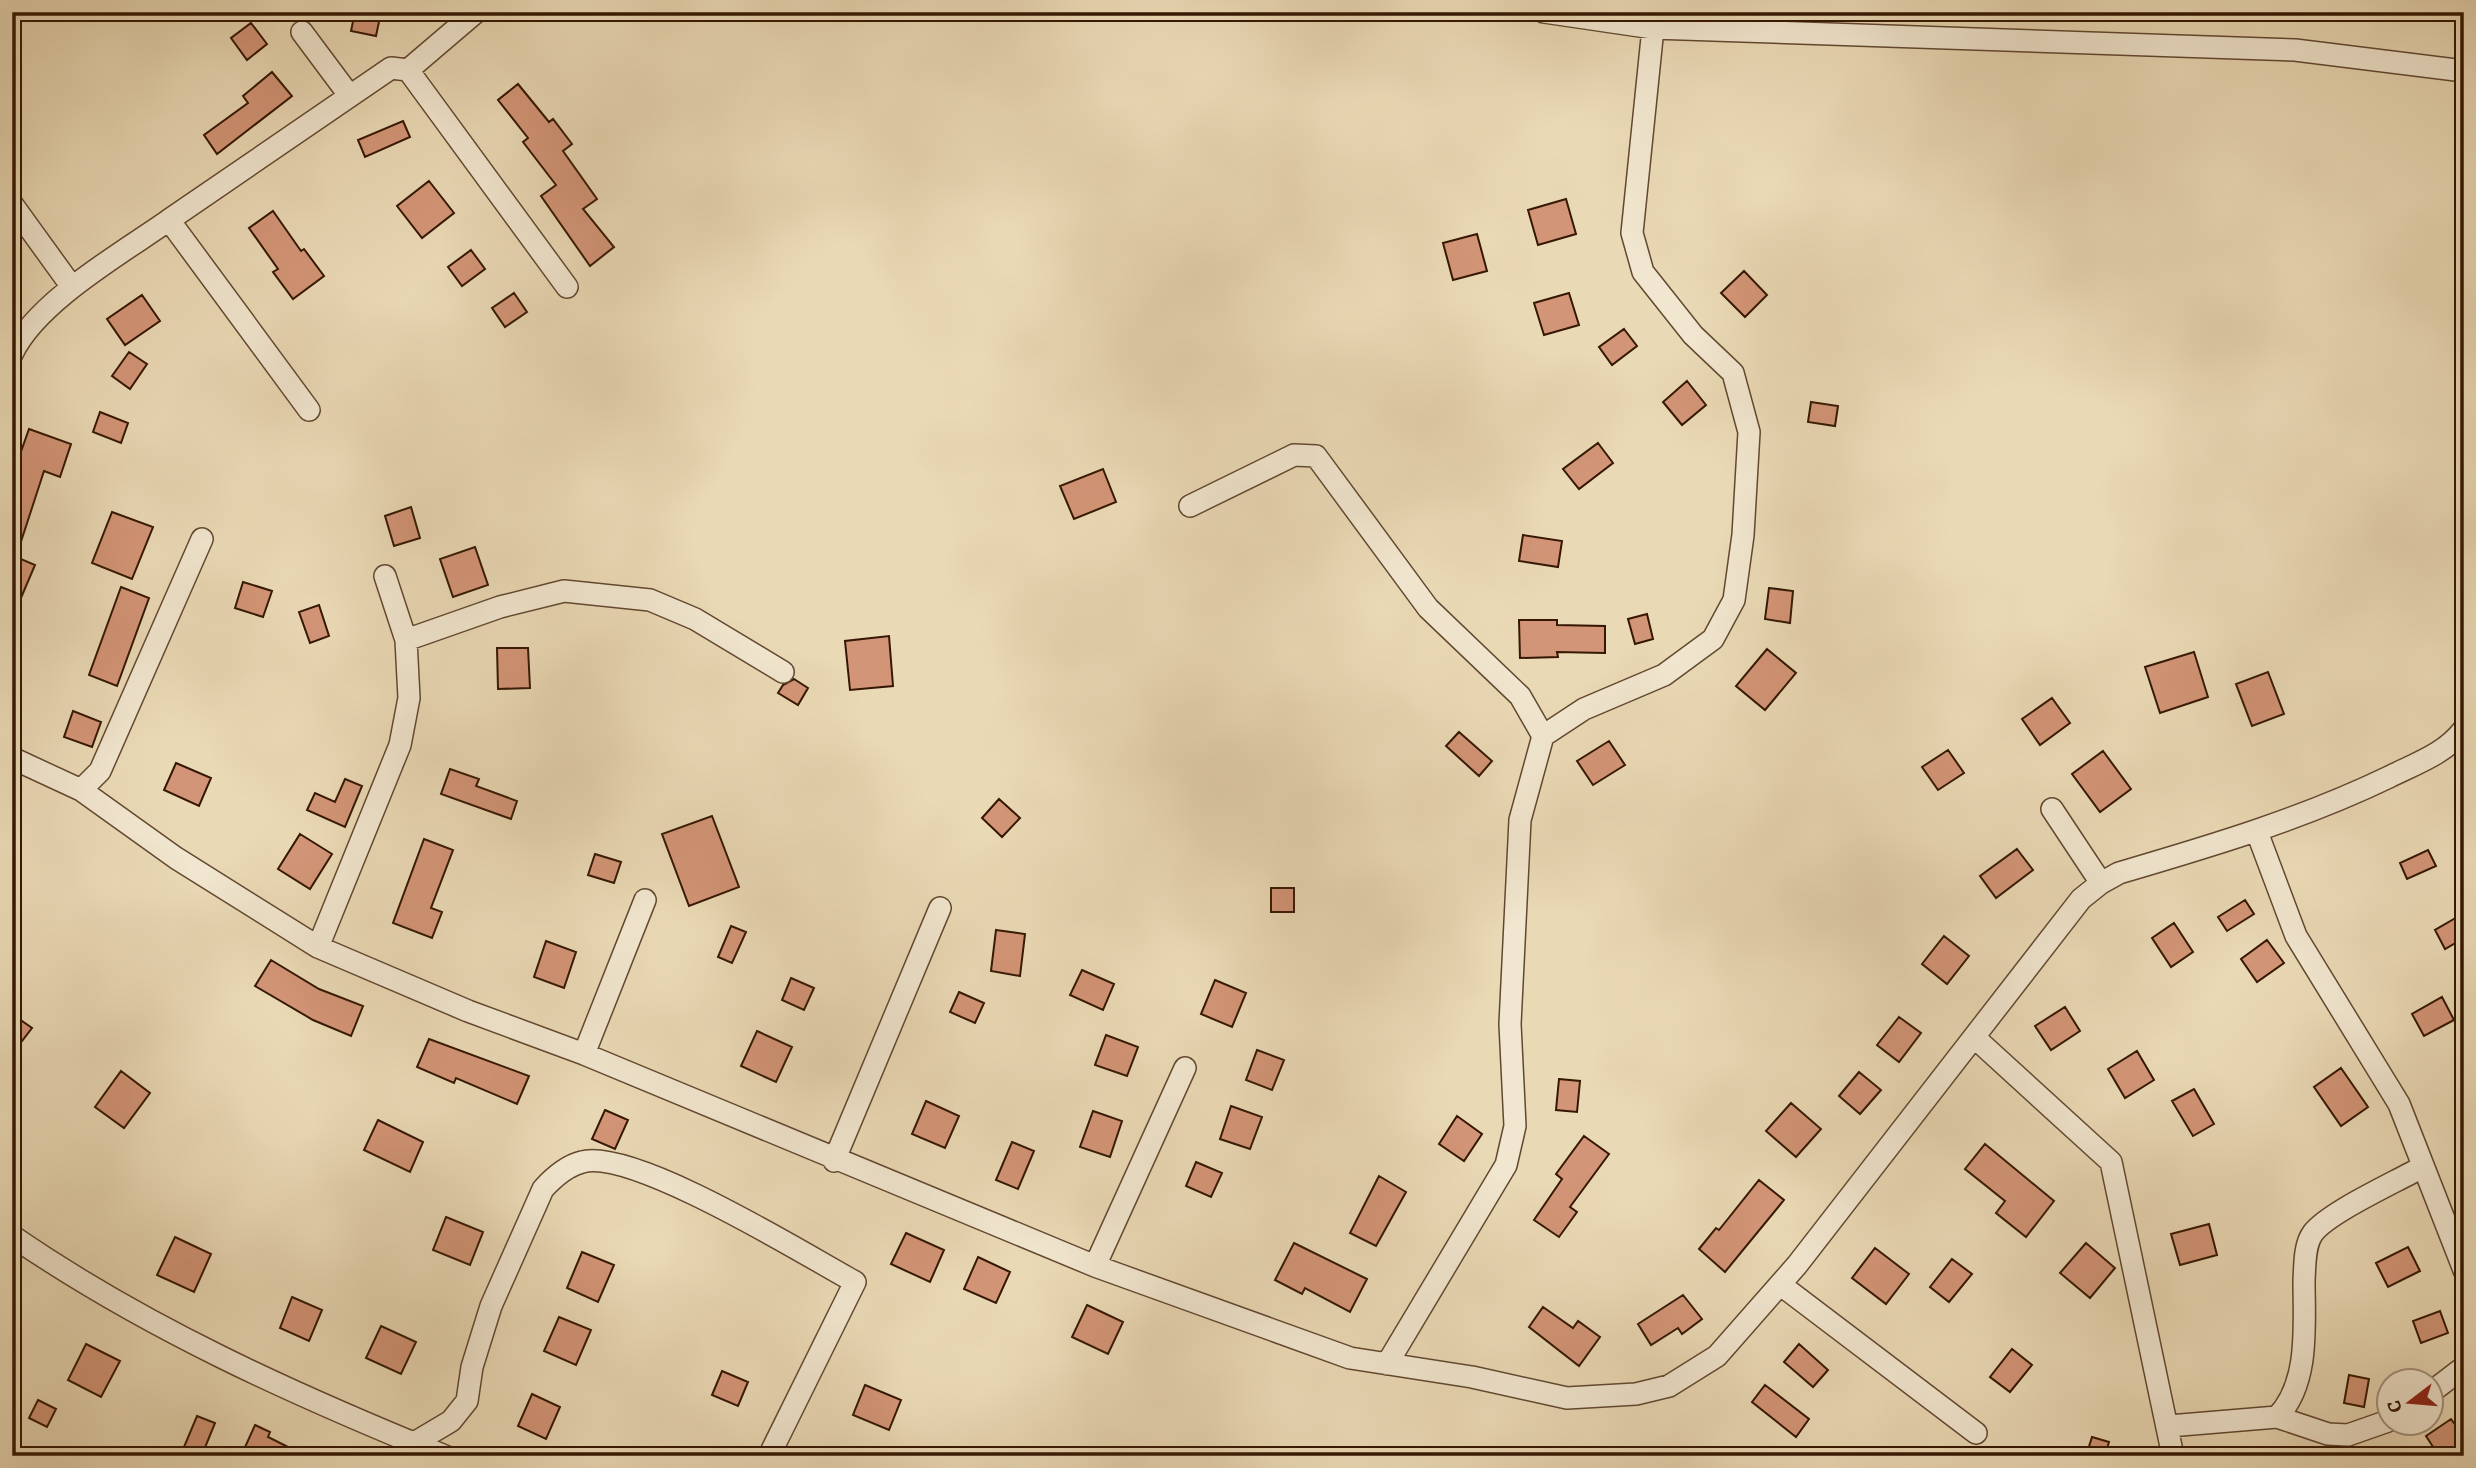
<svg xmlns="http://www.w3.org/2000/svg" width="2476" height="1468" font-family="Alegreya,serif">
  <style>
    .building { fill: #d39577; stroke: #351703; stroke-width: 2 }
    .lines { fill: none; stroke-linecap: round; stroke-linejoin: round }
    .minor-casing { stroke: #624830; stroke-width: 24 }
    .minor { stroke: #f1e6cf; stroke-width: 21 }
  </style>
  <rect width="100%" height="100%" fill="#ead9b5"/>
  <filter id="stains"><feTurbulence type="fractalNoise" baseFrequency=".00286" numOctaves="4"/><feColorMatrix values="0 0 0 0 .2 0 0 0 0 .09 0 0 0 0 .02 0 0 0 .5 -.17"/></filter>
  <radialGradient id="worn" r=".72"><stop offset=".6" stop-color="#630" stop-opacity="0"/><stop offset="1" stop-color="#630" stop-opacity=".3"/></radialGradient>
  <path class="building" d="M355,12h26l-5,24 -25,-5z
    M251,23l16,21 -20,16 -16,-22z
    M272,72l20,24 -75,58 -13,-19 44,-32 -5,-7z
    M518,84l31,38 4,-3 19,25 -9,7 34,48 -14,10 31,38 -24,19 -49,-70 15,-11 -33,-43 5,-4 -30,-38z
    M403,121l7,16 -45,20 -7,-17z
    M429,181l25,32 -32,25 -25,-32z
    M1566,199l10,35 -38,11 -10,-35z
    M273,211l28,40 3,-2 20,27 -31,23 -20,-27 5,-3 -29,-41z
    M1477,234l10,37 -34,9 -10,-37z
    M471,250l14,19 -23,17 -14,-19z
    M1744,271l23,24 -22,22 -24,-24z
    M514,293l13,19 -22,15 -13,-19z
    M1569,293l10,32 -35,10 -10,-32z
    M142,295l18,26 -35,24 -18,-26z
    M1624,329l13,17 -25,19 -13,-18z
    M129,352l18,12 -17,25 -18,-13z
    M1687,381l19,24 -24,20 -19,-23z
    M1811,402l27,4 -3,20 -27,-4z
    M100,412l28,11 -7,20 -28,-11z
    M29,429l42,15 -11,33 -16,-6 -28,86 19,8 -23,54v-142z
    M1598,443l15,20 -34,26 -16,-20z
    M1103,469l13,33 -42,17 -14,-33z
    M411,507l9,31 -26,8 -9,-30z
    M112,512l41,15 -21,52 -40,-16z
    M1523,535l39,6 -4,26 -39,-6z
    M475,547l13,38 -35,12 -13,-38z
    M243,582l29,9 -9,26 -28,-9z
    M121,587l28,11 -32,88 -28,-11z
    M1769,588l24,3 -3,32 -25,-4z
    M319,605l10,31 -19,7 -11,-31z
    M1647,614l6,25 -18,5 -7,-25z
    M1519,620h38v5l48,1v27l-48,-1 1,5 -38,1z
    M889,636l4,50 -43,4 -5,-49z
    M497,648h31l2,40 -32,1z
    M1767,649l29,24 -31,37 -29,-24z
    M2194,652l14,45 -48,16 -15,-46z
    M2268,672l16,42 -32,12 -16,-42z
    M794,679l14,9 -10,17 -20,-12 5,-8z
    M2052,698l18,25 -30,22 -18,-26z
    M73,711l28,11 -9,25 -28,-10z
    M1459,732l33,29 -13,15 -33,-30z
    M1609,741l16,24 -32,20 -16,-24z
    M1948,750l16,23 -26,17 -16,-23z
    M2103,751l28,38 -31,23 -28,-38z
    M176,763l35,15 -12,28 -35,-16z
    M450,769l29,10 -3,7 41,15 -6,18 -70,-25z
    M345,779l17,7 -17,41 -38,-17 8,-17 20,9z
    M999,799l21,19 -18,19 -20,-19z
    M712,816l27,71 -50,19 -27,-72z
    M300,834l32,20 -22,35 -32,-20z
    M424,839l29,11 -22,58 11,4 -10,26 -39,-15z
    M2017,849l16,21 -37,28 -16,-22z
    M2428,850l8,16 -29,13 -7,-16z
    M595,854l26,8 -7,21 -26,-8z
    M1271,888h23v24h-23z
    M2245,900l9,14 -27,17 -9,-14z
    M2459,916l5,8v14l-19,11 -10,-19z
    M2174,923l19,29 -22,15 -19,-29z
    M731,926l15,6 -14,31 -14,-6z
    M996,930l29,4 -5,42 -29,-5z
    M1944,936l25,20 -22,28 -25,-20z
    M2267,940l17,23 -27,19 -16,-23z
    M546,941l30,11 -12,36 -30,-11z
    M271,960l48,29 44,17 -12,30 -38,-16 -58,-34z
    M1082,970l32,14 -11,26 -33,-15z
    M791,978l23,10 -10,22 -22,-10z
    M1215,980l31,13 -14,34 -31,-13z
    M959,992l25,11 -9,20 -25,-11z
    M2442,997l12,23 -30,16 -12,-22z
    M2065,1007l15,24 -29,19 -16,-24z
    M12,1014l20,14 -20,26z
    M1899,1017l22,16 -22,29 -22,-17z
    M757,1031l35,16 -16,35 -35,-16z
    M1106,1035l32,12 -11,29 -32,-11z
    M429,1039l100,37 -12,28 -61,-26 -2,5 -37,-16z
    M1257,1050l27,10 -12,30 -26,-10z
    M2137,1051l17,29 -29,18 -17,-29z
    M2341,1068l27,39 -27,19 -27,-39z
    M121,1071l29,22 -26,35 -29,-21z
    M1859,1072l22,18 -21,24 -21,-18z
    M1559,1079l21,2 -3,31 -21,-2z
    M2194,1089l20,35 -21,12 -21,-35z
    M926,1101l33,15 -14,32 -33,-14z
    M1791,1103l30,26 -25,28 -30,-26z
    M1231,1106l31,11 -12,32 -30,-10z
    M605,1110l23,10 -13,29 -23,-10z
    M1093,1111l29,10 -12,36 -30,-10z
    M1457,1116l25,18 -18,27 -25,-17z
    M378,1120l45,22 -13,30 -46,-22z
    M1584,1136l25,18 -39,53 7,5 -18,25 -25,-17 28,-41 -6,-5z
    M1012,1142l22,9 -16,38 -22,-9z
    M1985,1144l69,57 -28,36 -30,-24 9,-12 -40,-32z
    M1196,1162l26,11 -11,24 -25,-11z
    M1379,1176l27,16 -30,54 -26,-13z
    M1759,1180l25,20 -59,72 -26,-23 17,-21 3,2z
    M446,1217l37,15 -13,33 -37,-15z
    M2209,1224l8,31 -37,10 -9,-31z
    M906,1233l38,17 -14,32 -39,-18z
    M175,1237l36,17 -17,38 -37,-17z
    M1294,1243l73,36 -17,33 -45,-24 -3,6 -27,-14z
    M2086,1243l29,25 -25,30 -30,-25z
    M2408,1247l12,24 -32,16 -12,-24z
    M1875,1248l34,26 -23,30 -34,-26z
    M582,1252l32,13 -16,37 -31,-14z
    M978,1257l32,15 -14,31 -32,-14z
    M1952,1259l20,15 -23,28 -19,-15z
    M1683,1295l19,24 -20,15 -4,-6 -27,17 -13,-21z
    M292,1297l30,13 -13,31 -29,-13z
    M1087,1305l36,17 -15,32 -36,-17z
    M1543,1307l30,21 5,-7 22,16 -21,29 -50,-39z
    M2440,1311l8,22 -27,10 -8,-22z
    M559,1317l32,13 -15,35 -32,-14z
    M381,1326l35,16 -15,32 -35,-16z
    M86,1344l34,17 -19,36 -33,-17z
    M1799,1344l29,26 -15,17 -29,-25z
    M2012,1349l20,16 -22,27 -20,-15z
    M722,1371l26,11 -10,24 -26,-11z
    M2349,1375l20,4 -5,28 -20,-4z
    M865,1385l36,15 -12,30 -36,-15z
    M1765,1385l44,34 -13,18 -44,-35z
    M532,1394l28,13 -14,32 -28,-13z
    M38,1400l18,9 -9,18 -18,-9z
    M197,1416l18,7 -13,32 -18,-8z
    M2451,1419l13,18v19h-25l-13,-20z
    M255,1425l15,7 -2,5 38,19h-65z
    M2092,1437l17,5 -4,14h-19z"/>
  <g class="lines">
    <g class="minor-casing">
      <path id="minor" d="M1544,12l109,16 642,22 169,21
        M302,32l47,63
        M408,70l68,-58
        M12,204l60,83
        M169,220l222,-152 17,2 159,217
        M12,354c24,-52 110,-101 157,-134l140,190
        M1190,506l104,-51 22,1 112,152 92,88 23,40 -23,84 -10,204 5,102 -9,39 -119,199
        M406,640l94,-33 64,-16 86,9 45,19 88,53
        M1543,736l41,-27 80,-34 49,-36 21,-39 9,-65 6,-103 -16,-59 -40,-38 -50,-63 -11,-39 21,-205
        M12,758l69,32 95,68 142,89 150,64 116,43 511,212 255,92 122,19 95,21 69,-4 33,-8 48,-30 80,-91 284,-366 20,-16 18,-10c92,-27 183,-54 270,-96 28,-14 56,-23 75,-48
        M81,790l19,-19 102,-232
        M2052,809l49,74
        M2257,832l39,104 103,168 65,166
        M318,947l82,-202 9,-47 -3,-58 -21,-64
        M1974,1037l137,125 62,294
        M584,1054l61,-154
        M834,1161l106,-253
        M12,1236c134,92 283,159 433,220
        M1095,1266l90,-198
        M1781,1285l195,148
        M2430,1393l34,-26
        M2277,1417c33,-34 27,-92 27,-137 1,-14 0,-35 9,-47 16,-21 83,-51 109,-66
        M2169,1426l108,-9 51,17 20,1 40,-14
        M414,1443l37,-22 16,-20 5,-34 19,-61 52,-117c10,-11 23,-23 39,-27 51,-14 222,92 273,120l-86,174"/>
    </g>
    <use href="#minor" class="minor"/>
  </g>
  <rect width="2476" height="1468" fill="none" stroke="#ead9b5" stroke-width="42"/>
  <rect x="14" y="14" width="2448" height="1440" fill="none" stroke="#351703" stroke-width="3.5"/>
  <rect x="21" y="21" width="2434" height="1426" fill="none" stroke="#351703" stroke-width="2"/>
  <g transform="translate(2410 1402) rotate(254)"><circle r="33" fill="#f1e6cf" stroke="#a6937d" stroke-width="2"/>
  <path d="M0-5L12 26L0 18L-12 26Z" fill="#8f2418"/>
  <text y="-10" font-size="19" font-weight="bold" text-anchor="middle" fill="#351703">С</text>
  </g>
  <rect width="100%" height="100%" filter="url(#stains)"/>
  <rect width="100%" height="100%" fill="url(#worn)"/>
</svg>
